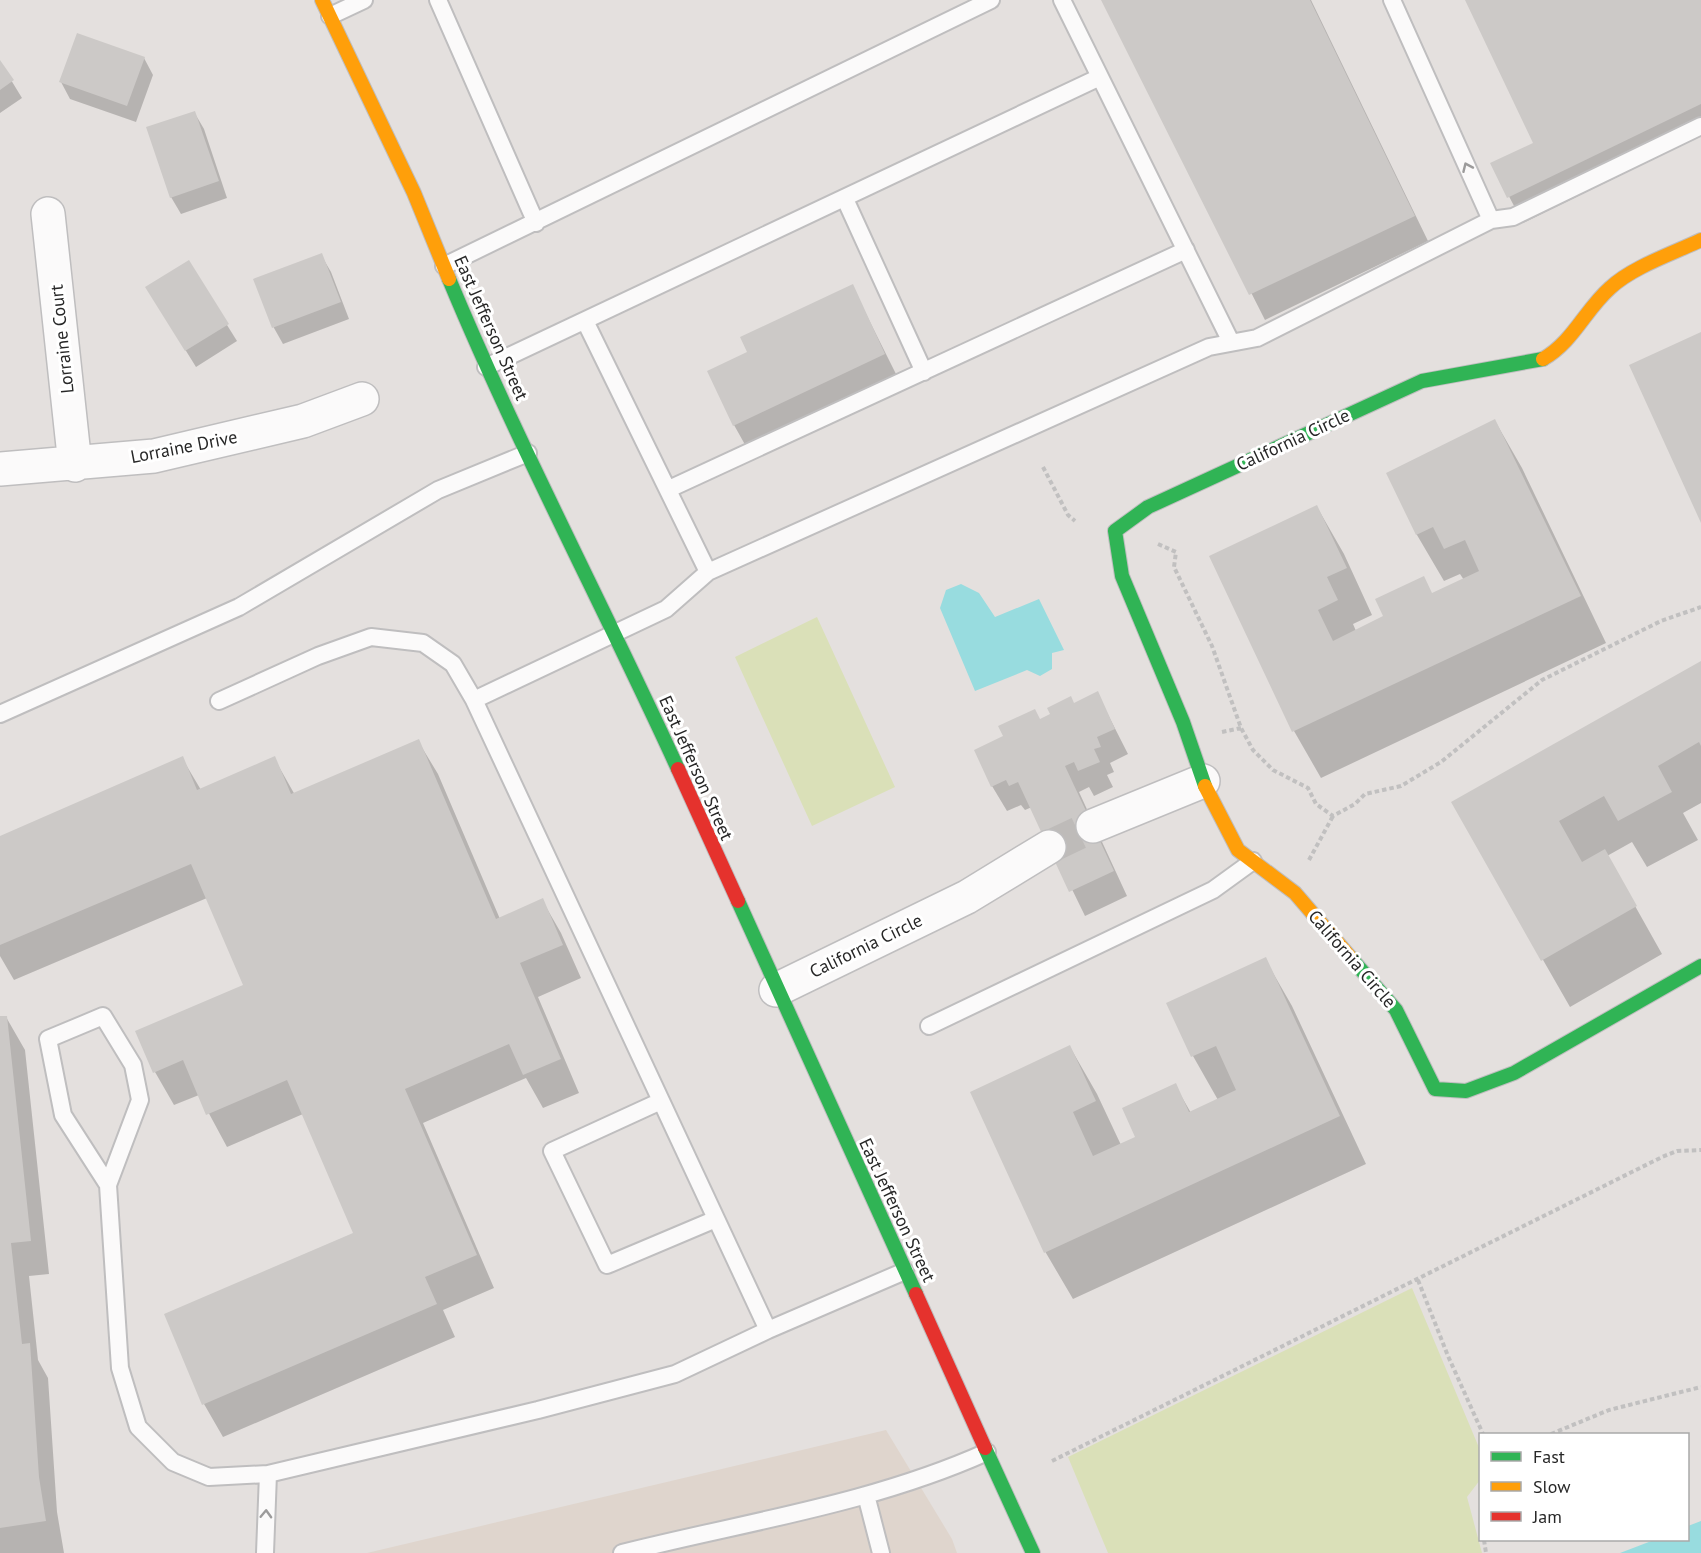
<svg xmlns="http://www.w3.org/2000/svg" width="1701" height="1553" font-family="'PT Sans',sans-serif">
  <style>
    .education { fill: #dfd5cd }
    .pitch { fill: #dae0b8 }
    .water { fill: #98dcdf }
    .shadow { fill: #0003 }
    .building { fill: #ccc9c7 }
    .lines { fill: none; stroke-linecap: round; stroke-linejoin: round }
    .street-tunnel { stroke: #bebbb9; stroke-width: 33; stroke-dasharray: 33 16; stroke-linecap: butt }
    .lane-casing { stroke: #bfbebf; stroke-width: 20 }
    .street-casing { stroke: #bfbebf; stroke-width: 36 }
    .fast-casing { stroke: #bfbebf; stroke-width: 16 }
    .slow-casing { stroke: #bfbebf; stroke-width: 16 }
    .jam-casing { stroke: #bfbebf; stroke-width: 16 }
    .path { stroke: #c1c0c0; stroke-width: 4; stroke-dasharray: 4.5 3; stroke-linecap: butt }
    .lane { stroke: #fbfafa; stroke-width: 16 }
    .street { stroke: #fbfafa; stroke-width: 33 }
    .fast { stroke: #30b455; stroke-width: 14 }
    .slow { stroke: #ff9f0a; stroke-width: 14 }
    .jam { stroke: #e5322d; stroke-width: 14 }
    .oneway { stroke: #9c9b9b }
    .labels { text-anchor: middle; stroke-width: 6; stroke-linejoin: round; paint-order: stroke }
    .street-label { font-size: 18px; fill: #272727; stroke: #fff }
  </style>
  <rect width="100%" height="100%" fill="#e4e0de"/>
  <path class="education" d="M886,1430l66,109 5,14h-590z"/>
  <path class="pitch" d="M817,617l78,170 -83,39 -77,-169z
    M1412,1288l68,162v30l-13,17 15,56h-374l-40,-96z"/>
  <path class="water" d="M961,584l18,9 16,24 44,-18 25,51 -12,3v16l-12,7 -13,-6 -52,21 -35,-83 6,-18z
    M1701,1521v32h-81l34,-13h34v-14z"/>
  <path class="shadow" d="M1103,0h208l117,241 -163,79z
    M1466,0h235v136l-178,87 -31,-59 43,-20z
    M144,58l9,17 -17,47 -66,-23 -9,-17z
    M0,62l22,36 -22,15z
    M194,112l10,17 23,69 -46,16 -10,-17z
    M321,255l10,17 18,47 -66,25 -9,-16 -19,-48z
    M852,286l47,94 -151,70 -14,-25 15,-72z
    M157,304l70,21 10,16 -41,26z
    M1495,421l27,47 84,175 -285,135 -27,-47 23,-224 27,47 28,61 -19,9 3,7 108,-51 -4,-6 -16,7 -27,-46 -29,-62z
    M1701,663v140l-18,10 15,27 -51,27 -15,-25 -25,14 55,98 -92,53 -117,-204z
    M1097,693l31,61 -18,9 4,9 -7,3 6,12 -19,9 -5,-9 -10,5 48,104 -42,20 -53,-109 -7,3 -4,-5 -14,6 -15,-25 48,-66z
    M418,741l20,33 62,145 42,-19 19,33 20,45 -43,19 41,96 -36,15 -17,-30 -103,45 71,165 -51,22 12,27 -232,100 -19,-33 -38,-89 189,-81 -52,-120 -76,33 -28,-52 -25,10 -19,-33 -18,-40 108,-46 -38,-88 -193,82 -14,-24v-119l182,-79 19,32 73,-32 21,37z
    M1265,959l27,47 74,158 -293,135 -27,-46 -74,-160 98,-46 27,47 24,51 16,-8 38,-52 16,28 27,-13 -25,-44 -25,-52z
    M6,1017l19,33 24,224 -20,2 9,84 10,18 9,134 7,41h-64v-535z"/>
  <path class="building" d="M1101,0h209l105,216 -166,79z
    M1465,0h236v104l-194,94 -17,-35 43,-20z
    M77,33l68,24 -18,49 -68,-24z
    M0,60l14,20 -14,10z
    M195,111l24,70 -49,17 -24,-71z
    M322,253l19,49 -69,26 -19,-49z
    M189,260l40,64 -44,27 -40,-64z
    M853,284l32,70 -152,72 -26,-55 40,-19 -7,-15z
    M1701,332v191l-72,-158z
    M1495,419l86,177 -289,136 -83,-176 108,-51 30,63 -20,9 11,23 -20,10 15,31 50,-25 -8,-17 49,-23 8,17 47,-22 -14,-31 -21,9 -11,-22 -17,8 -30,-62z
    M1701,661v85l-2,-4 -41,24 14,26 -54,29 -14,-25 -45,25 23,41 23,-13 32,57 -96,55 -90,-159z
    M1098,691l17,38 -18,8 4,10 -7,2 6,13 -22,9 -4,-9 -9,4 49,105 -45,21 -51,-110 -9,4 -3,-6 -15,7 -17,-37 29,-14 -5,-10 37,-17 5,10 10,-5 -3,-6 24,-12 3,7z
    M419,739l77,180 47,-21 20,47 -43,18 41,96 -38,16 -14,-31 -104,45 72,166 -52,22 12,27 -235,101 -38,-91 189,-81 -66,-153 -81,35 -23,-55 -30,13 -18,-42 108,-46 -52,-121 -191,81v-109l183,-80 14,34 78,-34 16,38z
    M1266,957l74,159 -296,137 -74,-161 100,-47 26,56 -23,11 20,44 42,-19 -13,-29 54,-25 13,29 47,-22 -20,-44 -25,11 -25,-54z
    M0,1016h7l24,225 -20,2 11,101 8,-1 9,134 7,44 -46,7z"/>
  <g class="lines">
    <path class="street-tunnel" d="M1049,847l44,-21"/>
    <g class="lane-casing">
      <path id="lane" d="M438,0l98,223
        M1062,0l169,342
        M1392,0l99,220
        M330,16l34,-16
        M845,199l79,173
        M444,266l547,-266
        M585,321l123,251
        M486,367l614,-290
        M669,489l517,-239
        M474,700l294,630 137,-59
        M219,701l99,-45 53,-19 52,6 30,21 21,36 192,-91 42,-37 501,-225 48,-9 234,-118 22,-3 188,-91
        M0,714l239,-107 199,-117 90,-37
        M929,1026l284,-136 40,-29
        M661,1101l-109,50 55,114 109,-46
        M108,1185l-45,-70 -15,-76 55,-23 30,49 7,35 -32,85 12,183 18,59 35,35 36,15 59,-3 270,-64 137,-36 93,-44
        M866,1495l15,58
        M265,1553l3,-79
        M622,1553c123,-31 249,-49 365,-101"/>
    </g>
    <g class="street-casing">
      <path id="street" d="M48,214l27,251
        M0,469l154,-13 149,-35 59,-22
        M1093,826l110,-45
        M776,990l191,-93 82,-50"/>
    </g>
    <g class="fast-casing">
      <path id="fast" d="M449,279c69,166 154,326 229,490
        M1205,786l-22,-64 -61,-146 -7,-45 33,-24 274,-126 121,-22
        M738,901l178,393
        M1350,957l46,53 39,79 31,2 48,-18 187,-107
        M985,1448l48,105"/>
    </g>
    <g class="slow-casing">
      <path id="slow" d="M322,0l92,193 35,86
        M1543,359c30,-17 42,-49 67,-71 22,-21 64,-35 91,-48
        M1205,786l33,64 57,43 55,64"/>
    </g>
    <g class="jam-casing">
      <path id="jam" d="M678,769l60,132
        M916,1294l69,154"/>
    </g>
    <path class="path" d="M1043,467l25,48 7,6
      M1158,544l18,8 -2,15 38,79 29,82 12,22 20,20 35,18 8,16 17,12 22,-12 10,-10 36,-8 40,-24 101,-82 119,-59 40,-14
      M1222,732l19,-4
      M1309,860l24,-44
      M1418,1280l30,76 35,78
      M1551,1434l58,-24 92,-23
      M1052,1461l610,-304 15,-6 24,-1
      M1484,1540l2,13"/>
    <use href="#lane" class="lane"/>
    <use href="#street" class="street"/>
    <use href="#fast" class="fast"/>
    <use href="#slow" class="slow"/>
    <use href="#jam" class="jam"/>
  </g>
  <defs><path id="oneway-chevron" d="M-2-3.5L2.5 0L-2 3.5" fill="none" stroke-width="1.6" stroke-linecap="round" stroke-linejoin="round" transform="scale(1.5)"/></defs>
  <g class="oneway">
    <use href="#oneway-chevron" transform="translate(1467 167) rotate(-114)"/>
    <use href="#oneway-chevron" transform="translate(266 1514) rotate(-88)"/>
  </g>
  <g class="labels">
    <g class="street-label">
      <text transform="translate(491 328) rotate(66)" y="6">East Jefferson Street</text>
      <text transform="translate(62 339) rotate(-96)" y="6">Lorraine Court</text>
      <text transform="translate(1293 440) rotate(-25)" y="6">California Circle</text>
      <text transform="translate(184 447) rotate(-11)" y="6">Lorraine Drive</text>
      <text transform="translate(696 768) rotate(66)" y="6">East Jefferson Street</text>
      <text transform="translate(866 946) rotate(-26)" y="6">California Circle</text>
      <text transform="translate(1352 959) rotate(49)" y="6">California Circle</text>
      <text transform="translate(897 1210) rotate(65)" y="6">East Jefferson Street</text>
    </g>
  </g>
  <rect x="1479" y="1433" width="210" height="108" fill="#ffffff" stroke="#a9a9a9" stroke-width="1.5"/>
  <rect x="1491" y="1452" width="30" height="9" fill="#30b455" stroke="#a9a9a9" stroke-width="1.5"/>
  <text x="1533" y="1463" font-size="18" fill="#272727">Fast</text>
  <rect x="1491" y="1482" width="30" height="9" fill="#ff9f0a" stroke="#a9a9a9" stroke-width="1.5"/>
  <text x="1533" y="1493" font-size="18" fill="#272727">Slow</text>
  <rect x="1491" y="1512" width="30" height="9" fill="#e5322d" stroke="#a9a9a9" stroke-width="1.5"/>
  <text x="1533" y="1523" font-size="18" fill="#272727">Jam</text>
</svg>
